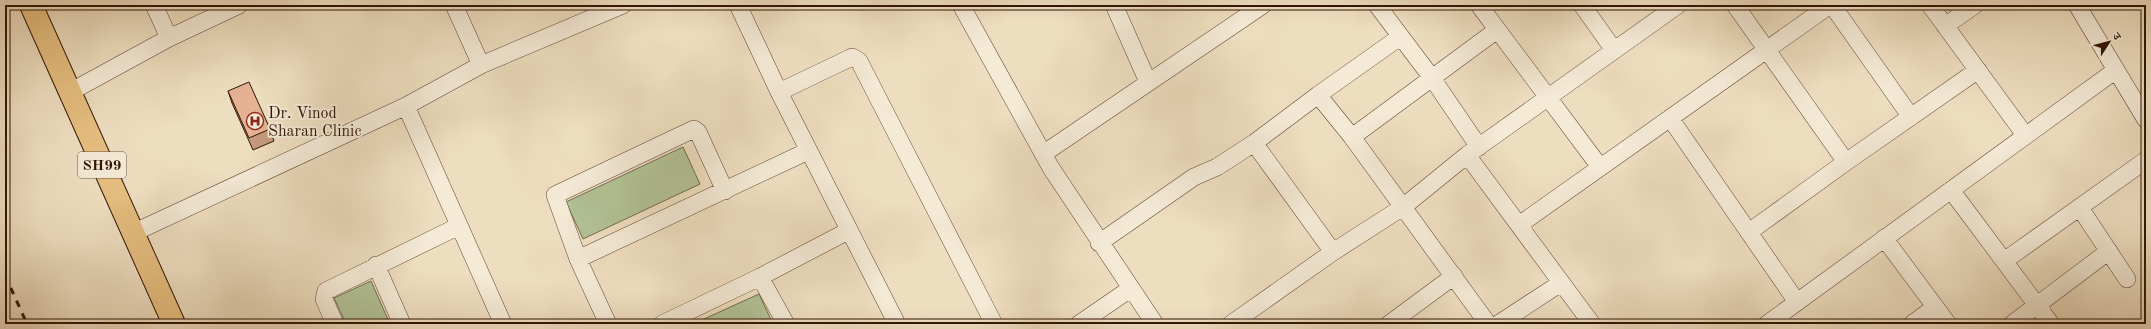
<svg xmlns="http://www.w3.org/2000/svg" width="2151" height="329" font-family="'Old Standard TT','Noto Serif Devanagari',serif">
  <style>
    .green { fill: #b2c297; stroke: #726b4e }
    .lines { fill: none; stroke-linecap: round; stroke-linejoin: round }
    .minor-casing { stroke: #604634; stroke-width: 18 }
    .major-casing { stroke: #311405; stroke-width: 24 }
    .minor { stroke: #f4ead6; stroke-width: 17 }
    .major { stroke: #e7bf80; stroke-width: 22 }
    .rail { stroke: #311405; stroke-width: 3; stroke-dasharray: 7 7; stroke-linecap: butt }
    .wall { fill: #c59a7e; stroke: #311405 }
    .building { fill: #e5b393; stroke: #311405 }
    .labels { text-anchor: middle; stroke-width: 4; stroke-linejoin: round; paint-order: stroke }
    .shield { fill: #f4ead6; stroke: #6c5444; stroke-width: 1 }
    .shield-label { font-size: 15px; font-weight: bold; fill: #311405 }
    .poi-label { font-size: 16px; fill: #311405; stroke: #f4ead6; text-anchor: start }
  </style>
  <rect width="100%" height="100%" fill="#eedec0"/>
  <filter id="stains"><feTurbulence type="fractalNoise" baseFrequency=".005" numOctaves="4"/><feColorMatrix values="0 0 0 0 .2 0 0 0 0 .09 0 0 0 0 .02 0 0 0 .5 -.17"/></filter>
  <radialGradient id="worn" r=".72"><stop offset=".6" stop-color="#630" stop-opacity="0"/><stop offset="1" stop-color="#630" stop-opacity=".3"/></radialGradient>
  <path class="green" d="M683,147l17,37 -117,55 -17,-37z
    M371,281l19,43h-44l-12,-26z
    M759,294l14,30h-80z"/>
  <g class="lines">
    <g class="minor-casing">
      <path id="minor" d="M154,5l15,33
        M454,5l27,60
        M738,5l41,87 118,232
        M961,5l90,163 104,156
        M1114,5l34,77
        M1377,5l55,73 47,69
        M1479,5l121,162
        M1582,5l32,45
        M1735,5l111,157
        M1832,5l79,112
        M1930,5l95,130
        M2077,5l69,115
        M1945,26l30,-21
        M1400,37l-82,58 34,42 136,187
        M70,92l99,-54 70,-33
        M779,92l69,-33 4,-2 7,4 135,263
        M406,106l97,218
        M1670,118l127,184
        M1352,137l145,-107
        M1254,143l79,109
        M1043,154l220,-149
        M1467,155l125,169
        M1951,190l100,134
        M2080,208l47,71
        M1519,225l311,-220
        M1749,232l97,-70 132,-92
        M133,233l273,-127 75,-41 142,-60
        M1884,238l64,86
        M1099,243l95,-66 23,-10 37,-24 64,-48
        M578,259l230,-108
        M2004,261l142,-101
        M376,265l26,59
        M760,277l26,47
        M335,324l-11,-25 2,-8 133,-65
        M608,324l-30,-65 -23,-64 139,-66 4,3 27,59
        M662,324l98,-47 88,-46
        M1079,324l51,-35
        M1231,324l102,-72 70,-45 64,-52 211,-150
        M1389,324l65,-48
        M1498,324l63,-41
        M1767,324l349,-254
        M1912,324l23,-17
        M2012,324l97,-73"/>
    </g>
    <g class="major-casing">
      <path id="major" d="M31,5l143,319"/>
    </g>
    <use href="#minor" class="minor"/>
    <use href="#major" class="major"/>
    <path class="rail" d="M5,275l22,49"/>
  </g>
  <path class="wall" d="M228,91l42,38 4,12 -21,9 -21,-47z"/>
  <path class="building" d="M249,82l21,47 -21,9 -21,-47z"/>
  <defs>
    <g id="hospital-ring" transform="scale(0.9)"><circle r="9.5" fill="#f4ead6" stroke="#8f2418" stroke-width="1.5"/><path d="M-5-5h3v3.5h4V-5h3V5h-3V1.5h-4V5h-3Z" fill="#8f2418"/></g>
  </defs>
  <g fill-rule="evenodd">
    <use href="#hospital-ring" x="255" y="121"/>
  </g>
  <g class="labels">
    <rect class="shield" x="78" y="152" width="48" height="26" rx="3"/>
    <g class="shield-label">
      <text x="102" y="170">SH99</text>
    </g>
    <g class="poi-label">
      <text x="268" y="118">Dr. Vinod<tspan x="268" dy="18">Sharan Clinic</tspan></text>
    </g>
  </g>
  <rect width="2151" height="329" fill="none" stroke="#eedec0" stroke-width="20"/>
  <rect x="6" y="6" width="2139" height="317" fill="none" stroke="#311405" stroke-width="2"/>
  <rect x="10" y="10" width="2131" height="309" fill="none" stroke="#311405"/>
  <g transform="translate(2109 42) rotate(54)" stroke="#f4ead6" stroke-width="3" paint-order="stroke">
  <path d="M0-3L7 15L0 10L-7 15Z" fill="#311405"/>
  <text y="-6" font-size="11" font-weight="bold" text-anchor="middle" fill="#311405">उ</text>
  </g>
  <rect width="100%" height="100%" filter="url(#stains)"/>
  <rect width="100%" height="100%" fill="url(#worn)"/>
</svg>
